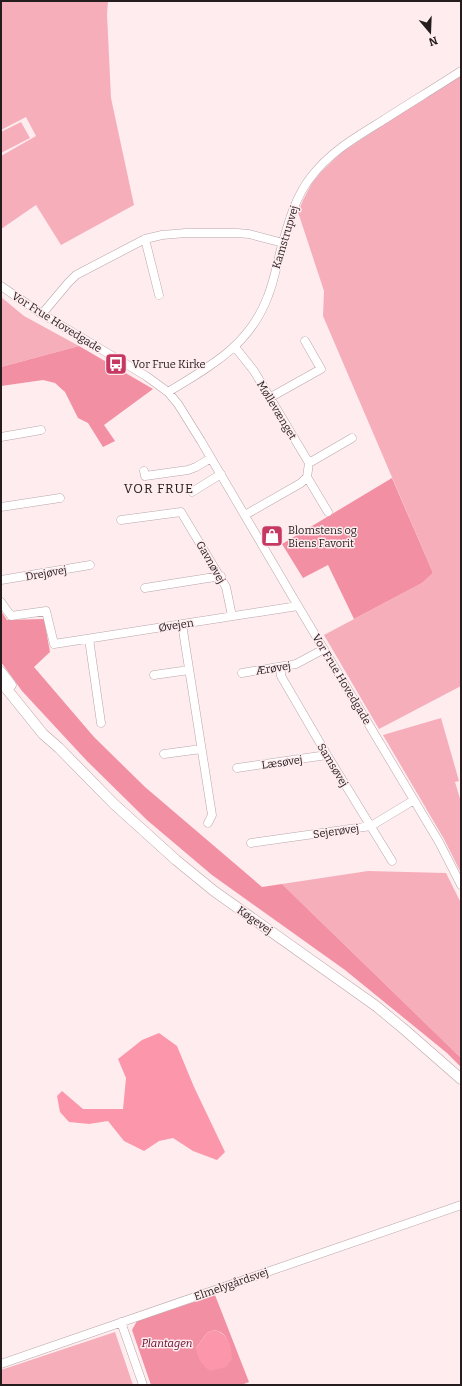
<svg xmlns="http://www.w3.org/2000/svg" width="462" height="1386" font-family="Bitter,serif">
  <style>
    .green { fill: #f6aebb }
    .forest { fill: #f38fa3; fill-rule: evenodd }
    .water { fill: #fc97ab }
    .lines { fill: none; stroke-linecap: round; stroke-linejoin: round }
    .minor-casing { stroke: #baa6a9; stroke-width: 9 }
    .major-casing { stroke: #baa6a9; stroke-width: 11 }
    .minor { stroke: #fff; stroke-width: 8 }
    .major { stroke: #fff; stroke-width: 10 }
    .labels { text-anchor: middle; stroke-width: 3; stroke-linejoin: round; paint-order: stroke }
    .street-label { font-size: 11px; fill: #241c1d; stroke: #feecef }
    .poi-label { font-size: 11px; fill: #241c1d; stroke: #feecef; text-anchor: start }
    .park-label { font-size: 11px; font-style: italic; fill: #620728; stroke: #feecef }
    .quarter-label { font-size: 13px; letter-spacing: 1px; fill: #241c1d; stroke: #feecef }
  </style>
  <rect width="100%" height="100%" fill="#feecef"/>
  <path class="green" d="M1,1h107l-1,13 4,84 23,107 -73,40 -25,-40 -35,24v-73l35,-20 -10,-19 -25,13z
    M461,74v612l-82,43 -55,-94 98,-52 11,-10 -110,-257 1,-25 -26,-79 5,-12 9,-17 10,-12 20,-19z
    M21,122l9,16 -29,15v-21z
    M1,297l23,19 55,30 -78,21z
    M441,718l18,63 -4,1 6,20v71l-17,-34 -61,-104z
    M368,871l78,2 15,30v155l-179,-174z
    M115,1332l18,53h-132v-15z"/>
  <path class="forest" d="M79,346l74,43 -49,36 11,16 -12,6 -15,-24 -10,-5 -13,-26 -10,-9 -12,-3 -42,6v-19z
    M392,478l41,95 -11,10 -68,36 -26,-54 -25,13 -21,-34z
    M1,611l6,9 37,-1 6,33 -16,15 60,70 51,50 117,100 20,-3 179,174v9l-14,-14 -102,-83 -133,-95 -65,-55 -60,-59 -65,-70 -21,-29z
    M215,1295l34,87 -8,3h-90l-19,-55 5,-9zM214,1330c13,3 13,9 17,21l-35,-3 11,-15z"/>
  <path class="water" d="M159,1033l18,13 17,41 31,65 -8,8 -24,-9 -20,-13 -14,3 -15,10 -20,-10 -16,-20 -19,3 -20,-2 -9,-10 -3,-16 5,-5 21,18h40l3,-31 -8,-19 24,-19z
    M214,1330c15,4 17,15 18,29l-6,8 -16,4c-8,-6 -13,-13 -14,-23l11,-15z"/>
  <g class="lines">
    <g class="minor-casing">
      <path id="minor" d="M145,239l14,56
        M1,286l41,28 104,62 22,16 10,12 23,37 97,165 141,236 22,43
        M42,314l26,-31 8,-8 69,-36 17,-4 24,-2h51l12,1 34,9
        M235,347l19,24 55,92 -2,14 -6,6 -56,32
        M168,392c43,-26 82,-47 100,-96 6,-15 9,-32 13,-47 7,-25 14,-52 30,-72 19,-25 45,-40 71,-56 26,-17 53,-33 79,-50
        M271,397l50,-28 -16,-28
        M1,437l40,-7
        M309,463l43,-25
        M144,471l1,5 43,-6 8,-3 15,-9
        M307,477l21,35
        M192,492l29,-18
        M1,507l59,-9
        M121,520l60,-8 45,75 6,29
        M1,580l89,-15
        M145,588l76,-12
        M1,602l10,14 35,-5 8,33 244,-38
        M182,624l30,191 -4,8
        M89,639l12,84
        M281,667v9l46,79 65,106
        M242,673l54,-9 28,-15
        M154,675l35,-5
        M164,754l37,-5
        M237,768l90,-13
        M251,843l120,-17 43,-26
        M121,1322l22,63
        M1,1364l460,-159"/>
    </g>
    <g class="major-casing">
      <path id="major" d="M1,672l10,13
        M1,682l42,52 16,14 55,56 62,56 38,31 162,115 29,24 56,49"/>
    </g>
    <use href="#minor" class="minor"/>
    <use href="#major" class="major"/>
  </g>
  <defs>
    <g id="bus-square" transform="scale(1.15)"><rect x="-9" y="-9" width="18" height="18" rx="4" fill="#c63862" stroke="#feecef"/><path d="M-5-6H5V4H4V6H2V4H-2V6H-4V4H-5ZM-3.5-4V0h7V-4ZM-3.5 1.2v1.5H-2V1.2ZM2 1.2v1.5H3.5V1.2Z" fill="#fff"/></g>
    <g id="shop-square" transform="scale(1.15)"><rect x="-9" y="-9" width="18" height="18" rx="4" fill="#c63862" stroke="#feecef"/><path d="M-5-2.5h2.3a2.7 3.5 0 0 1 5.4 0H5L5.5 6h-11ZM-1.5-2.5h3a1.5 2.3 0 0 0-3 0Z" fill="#fff"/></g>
  </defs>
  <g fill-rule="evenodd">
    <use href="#bus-square" x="116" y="364"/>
    <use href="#shop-square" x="272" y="536"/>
  </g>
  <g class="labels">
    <g class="street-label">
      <text transform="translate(285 237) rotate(-73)" y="4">Kamstrupvej</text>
      <text transform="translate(57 322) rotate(32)" y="4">Vor Frue Hovedgade</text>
      <text transform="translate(277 410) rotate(59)" y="4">Møllevænget</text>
      <text transform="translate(211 562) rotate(60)" y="4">Gavnøvej</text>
      <text transform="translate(46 573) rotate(-10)" y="4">Drejøvej</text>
      <text transform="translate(176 625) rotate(-9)" y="4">Øvejen</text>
      <text transform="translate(273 668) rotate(-9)" y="4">Ærøvej</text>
      <text transform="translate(342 679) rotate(59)" y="4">Vor Frue Hovedgade</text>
      <text transform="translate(282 762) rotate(-8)" y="4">Læsøvej</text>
      <text transform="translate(333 765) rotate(59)" y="4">Samsøvej</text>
      <text transform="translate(336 831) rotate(-8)" y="4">Sejerøvej</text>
      <text transform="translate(255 920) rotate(35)" y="4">Køgevej</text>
      <text transform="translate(231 1284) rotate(-19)" y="4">Elmelygårdsvej</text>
    </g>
    <g class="poi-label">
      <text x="132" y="368">Vor Frue Kirke</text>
      <text x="288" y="534">Blomstens og<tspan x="288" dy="13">Biens Favorit</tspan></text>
    </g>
    <g class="park-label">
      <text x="167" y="1347">Plantagen</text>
    </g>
    <g class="quarter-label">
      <text x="159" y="493">VOR FRUE</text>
    </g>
  </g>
  <rect width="462" height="1386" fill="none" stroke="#241c1d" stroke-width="4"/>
  <g transform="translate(430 32) rotate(161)" stroke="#feecef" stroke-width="3" paint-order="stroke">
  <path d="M0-3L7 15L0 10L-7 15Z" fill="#241c1d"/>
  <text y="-6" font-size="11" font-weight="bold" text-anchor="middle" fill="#241c1d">N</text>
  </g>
</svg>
